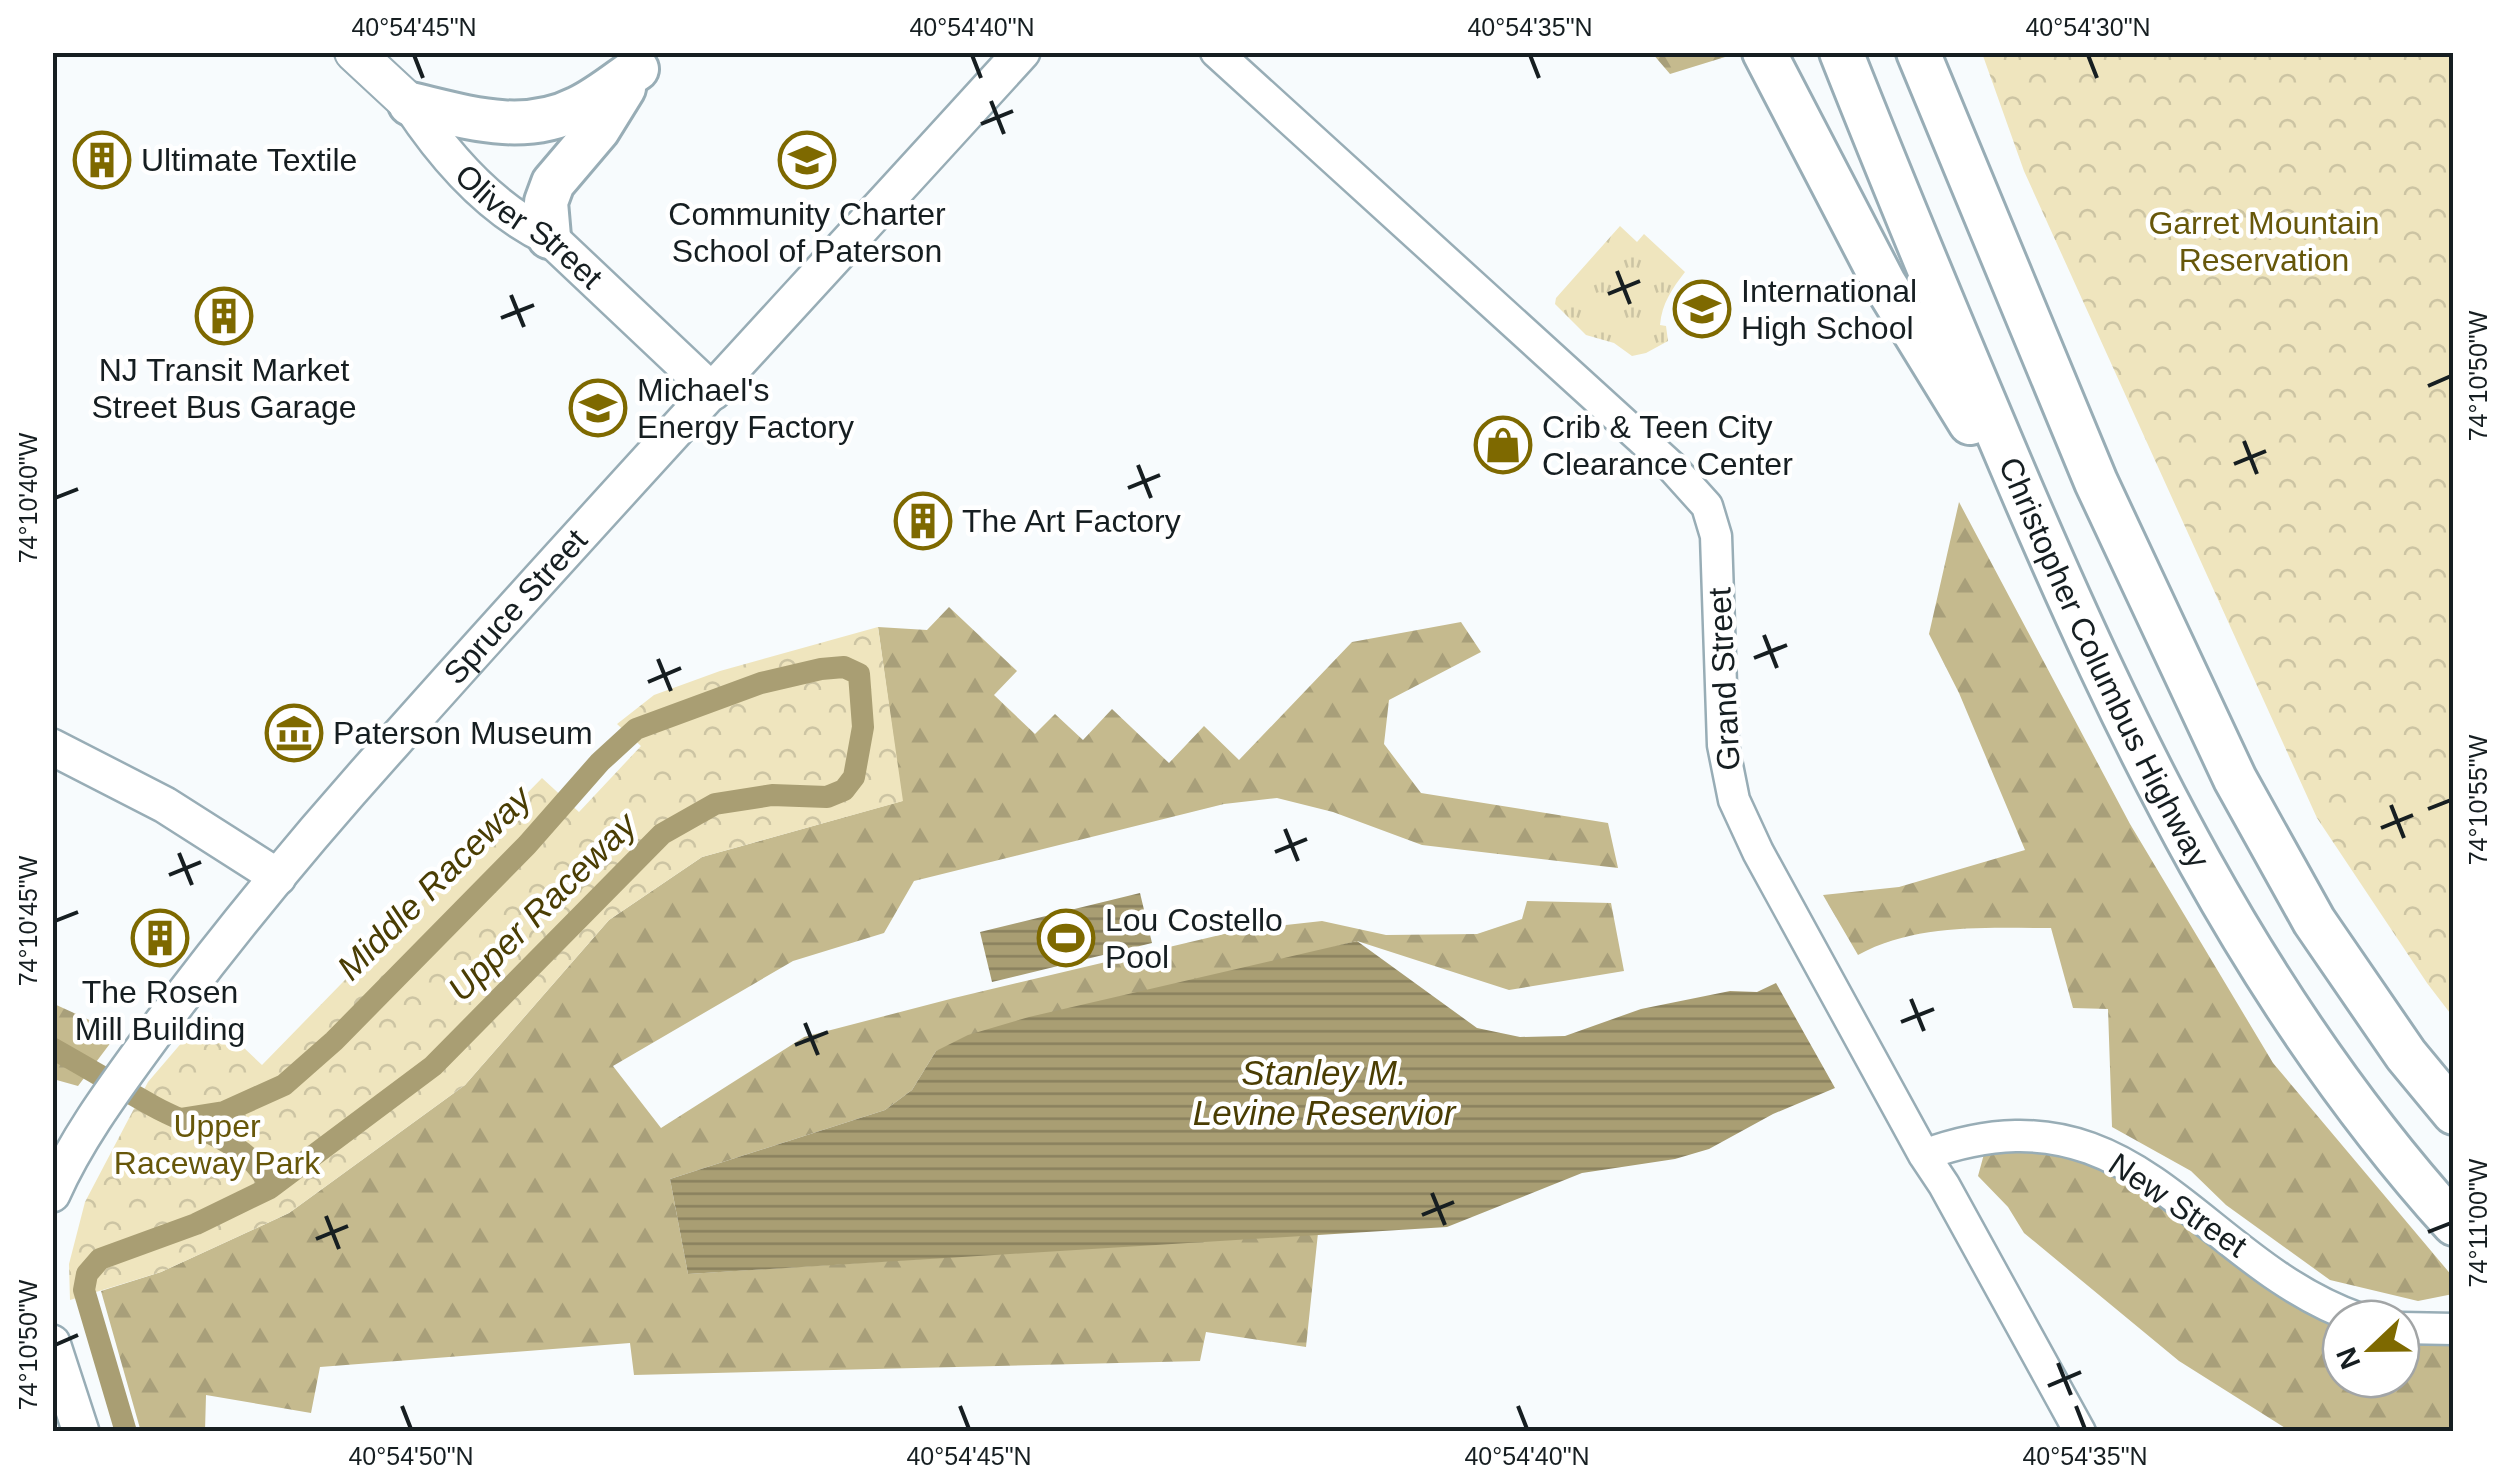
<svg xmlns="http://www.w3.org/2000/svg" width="2506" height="1484" font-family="Arial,sans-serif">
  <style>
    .grass { fill: url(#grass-tufts) }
    .forest { fill: url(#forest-firs) }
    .park { fill: url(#park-crowns) }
    .water { fill: url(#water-rules) }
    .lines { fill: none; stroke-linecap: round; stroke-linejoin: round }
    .canal { stroke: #a99e73; stroke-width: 22 }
    .tertiary-casing { stroke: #98adb6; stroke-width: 35 }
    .secondary-casing { stroke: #98adb6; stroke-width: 40 }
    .primary-casing { stroke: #98adb6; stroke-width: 42 }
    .motorway-casing { stroke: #98adb6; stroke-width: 48 }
    .tertiary { stroke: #fff; stroke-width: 30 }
    .secondary { stroke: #fff; stroke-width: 35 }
    .primary { stroke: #fff; stroke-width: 38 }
    .motorway { stroke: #fff; stroke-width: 42 }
    .ticks { fill: none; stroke: #161e21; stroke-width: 4 }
    .labels { text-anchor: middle; stroke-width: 9; stroke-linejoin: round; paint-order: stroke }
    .poi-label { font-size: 32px; fill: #161e21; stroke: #fff; text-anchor: start }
    .park-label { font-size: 32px; fill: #67570a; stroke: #fff }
    .street-label { font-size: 32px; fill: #161e21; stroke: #fff }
    .water-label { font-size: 35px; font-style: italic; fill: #4a3d03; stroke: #fff }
    .neatline { fill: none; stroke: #161e21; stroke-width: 4 }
    .ticks-label { font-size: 25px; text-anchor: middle; fill: #161e21 }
  </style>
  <defs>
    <pattern id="grass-tufts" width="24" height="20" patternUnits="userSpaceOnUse" patternTransform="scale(2.5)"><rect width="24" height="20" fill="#efe5be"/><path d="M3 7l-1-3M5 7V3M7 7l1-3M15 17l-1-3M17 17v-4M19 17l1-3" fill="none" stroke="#ccc4a3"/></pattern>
    <pattern id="forest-firs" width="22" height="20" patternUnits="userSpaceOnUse" patternTransform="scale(2.5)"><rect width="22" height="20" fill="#c5ba8e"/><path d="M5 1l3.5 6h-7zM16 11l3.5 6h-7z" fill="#a89f7a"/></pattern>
    <pattern id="park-crowns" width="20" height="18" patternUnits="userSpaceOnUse" patternTransform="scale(2.5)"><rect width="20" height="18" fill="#efe5be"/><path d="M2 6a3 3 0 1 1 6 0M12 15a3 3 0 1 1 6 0" fill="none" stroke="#ccc4a3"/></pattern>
    <pattern id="water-rules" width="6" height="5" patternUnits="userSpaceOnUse" patternTransform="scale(2.5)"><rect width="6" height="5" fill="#a99e73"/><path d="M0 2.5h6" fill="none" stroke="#89805e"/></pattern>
  </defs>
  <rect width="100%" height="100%" fill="#f7fbfd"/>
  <path class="grass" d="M1620,226l17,16 7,-8 41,38c-13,17 -23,31 -25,53l6,1 2,15 -22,12 -14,3 -18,-13 -28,-8 -31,-31 1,-6z"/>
  <path class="forest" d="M1652,53h86l-68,21z
    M1959,502l171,322 143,239 180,214v17l-35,7 -88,-21 -104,-75 -35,-34 -79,-44 -4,-118 -35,-1 -22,-80c-64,0 -135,-5 -193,27l-35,-60 76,-8 126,-37 -66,-157 -30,-59z
    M949,607l68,64 -23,24 41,39 20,-20 28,26 29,-31 57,54 35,-37 35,34 113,-118 109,-20 20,30 -92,48 -5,44 37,49 187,30 10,45 -196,-23 -89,-33 -56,-14 -53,6 -310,77 -30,52 -91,28 -180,105 48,62 143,-91 150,-39 287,-68 81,-9 64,14 91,-1 45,-15 5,-18 84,2 13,68 -115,19 -152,-49 -421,110 -24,39 -27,20 -215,69 18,95 630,-41 -12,114 -100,-15 -6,29 -566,14 -4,-32 -310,24 -9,46 -105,-18 -1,36 -64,1 -40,-141 60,-19 128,-59 176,-128 144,-165 93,-63 200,-56 -24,-174 49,3z
    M52,1003l66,30 -40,53 -25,-7z
    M2024,1150l79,15 224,159 14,3v52h60v-40l28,6 24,-4v90h-163l-111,-70 -155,-128 -16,-26 -30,-31 6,-22z"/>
  <path class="park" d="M1982,53h471v964l-26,-34 -110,-165 -293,-647z
    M878,627l25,174 -201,56 -93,63 -144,165 -176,128 -128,59 -91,28 -1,-36 16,-62 63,-120 59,-69 55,52 280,-287 37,34 62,-66 -24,-22 37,-29 66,-24z"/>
  <path class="water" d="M1140,893l12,50 -160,39 -12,-50z
    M1357,941l120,87 43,9 45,-1 76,-27 89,-18 27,1 19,-9 59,105 -62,26 -64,35 -34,10 -93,14 -135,54 -759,47 -18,-95 215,-69 27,-20 24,-39 32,-16 61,-18z"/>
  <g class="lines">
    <path class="canal" d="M52,1048c34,19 67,39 101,58 39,22 100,36 117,82
      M126,1432l-42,-142 3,-16 13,-15 96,-35 74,-36 163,-122 229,-232 53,-30 57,-9 55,2 17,-7 10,-13 9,-50 -4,-53 -15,-7 -23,2 -60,14 -125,46 -36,33 -73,83 -193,196 -50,44 -60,27 -44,7"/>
    <g class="tertiary-casing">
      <path id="tertiary" d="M1216,52l455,414 36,40 9,30 7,209 11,55 24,52 166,303 20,30 136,247
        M1924,1155c212,-78 270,106 436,164
        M2401,1328l53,1"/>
    </g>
    <g class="secondary-casing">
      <g id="secondary">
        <path id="s1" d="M410,104c35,53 82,106 139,133l164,155"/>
        <path d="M52,747l113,58 113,72"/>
        <path id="s2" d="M52,1194c26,-58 64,-108 101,-159 75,-101 155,-198 239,-291 207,-233 420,-461 630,-692"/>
        <path d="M52,1343l29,89"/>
      </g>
    </g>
    <g class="primary-casing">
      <path id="primary" d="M354,52l56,52"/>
    </g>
    <g class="motorway-casing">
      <g id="motorway">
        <path d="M1764,52l120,231 86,140"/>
        <path id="s3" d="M1841,52c55,139 112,276 170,413 116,273 242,537 443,759"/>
        <path d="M1918,52l178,430 139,297 79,142 92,134 48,58"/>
        <path d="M410,104c56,13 113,32 168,4 21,-10 40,-26 59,-39"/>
        <path d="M549,237l-3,-35 7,-19 45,-53 26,-42"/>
      </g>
    </g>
    <use href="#tertiary" class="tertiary"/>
    <use href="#secondary" class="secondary"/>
    <use href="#primary" class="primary"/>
    <use href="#motorway" class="motorway"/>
  </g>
  <path class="ticks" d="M414,55l9,23M972,55l9,23M1530,55l9,23M2088,55l9,23M991,101l13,33M981,124l32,-13M1617,271l13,33M1608,294l32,-13M511,295l13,32M501,318l33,-13M2428,386l23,-10M2244,441l13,33M2234,464l32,-13M1138,465l13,33M1128,488l32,-13M55,498l23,-9M1764,635l13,33M1754,658l33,-13M658,659l13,32M648,682l33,-14M2391,805l13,33M2428,809l23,-9M2381,828l32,-13M1285,829l13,32M1275,852l32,-13M179,853l13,32M169,875l32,-13M55,921l23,-9M1911,999l13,32M1901,1022l33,-13M805,1023l13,32M795,1045l33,-13M1432,1193l13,32M1422,1215l32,-13M326,1216l13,33M2428,1232l23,-9M316,1239l32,-13M55,1345l23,-10M2058,1363l13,32M2048,1386l33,-14M402,1406l9,23M960,1406l9,23M1518,1406l9,23M2076,1406l9,23"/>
  <defs>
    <g id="building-ring" transform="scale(2.875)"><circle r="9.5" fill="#fff" stroke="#7e6900" stroke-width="1.5"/><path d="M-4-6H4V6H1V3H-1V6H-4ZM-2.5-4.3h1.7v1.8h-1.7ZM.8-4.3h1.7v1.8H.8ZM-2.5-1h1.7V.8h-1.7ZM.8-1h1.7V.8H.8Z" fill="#7e6900"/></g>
    <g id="school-ring" transform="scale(2.875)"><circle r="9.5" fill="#fff" stroke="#7e6900" stroke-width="1.5"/><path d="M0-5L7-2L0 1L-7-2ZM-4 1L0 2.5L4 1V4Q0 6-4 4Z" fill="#7e6900"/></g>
    <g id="shop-ring" transform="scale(2.875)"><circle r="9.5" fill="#fff" stroke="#7e6900" stroke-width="1.5"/><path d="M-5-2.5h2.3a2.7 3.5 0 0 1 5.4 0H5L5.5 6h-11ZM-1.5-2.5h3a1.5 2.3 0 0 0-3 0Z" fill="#7e6900"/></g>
    <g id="museum-ring" transform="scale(2.875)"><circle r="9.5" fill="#fff" stroke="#7e6900" stroke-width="1.5"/><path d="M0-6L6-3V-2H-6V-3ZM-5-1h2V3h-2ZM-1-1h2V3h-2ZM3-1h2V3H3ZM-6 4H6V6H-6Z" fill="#7e6900"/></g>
    <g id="stadium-ring" transform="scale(2.875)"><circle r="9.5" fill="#fff" stroke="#7e6900" stroke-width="1.5"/><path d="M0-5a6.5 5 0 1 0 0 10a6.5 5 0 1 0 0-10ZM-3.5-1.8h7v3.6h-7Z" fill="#7e6900"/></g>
  </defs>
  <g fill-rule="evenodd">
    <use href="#building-ring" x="102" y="160"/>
    <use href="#school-ring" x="807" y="160"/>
    <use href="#school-ring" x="1702" y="309"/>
    <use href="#building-ring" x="224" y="316"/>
    <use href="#school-ring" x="598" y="408"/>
    <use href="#shop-ring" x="1503" y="445"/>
    <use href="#building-ring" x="923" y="521"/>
    <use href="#museum-ring" x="294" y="733"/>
    <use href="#building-ring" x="160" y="938"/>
    <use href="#stadium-ring" x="1066" y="938"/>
  </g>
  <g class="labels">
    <g class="poi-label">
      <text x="141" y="171">Ultimate Textile</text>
      <text x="807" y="225" text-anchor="middle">Community Charter<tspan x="807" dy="37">School of Paterson</tspan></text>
      <text x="1741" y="302">International<tspan x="1741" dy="37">High School</tspan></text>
      <text x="224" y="381" text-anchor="middle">NJ Transit Market<tspan x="224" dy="37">Street Bus Garage</tspan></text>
      <text x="637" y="401">Michael's<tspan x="637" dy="37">Energy Factory</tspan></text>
      <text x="1542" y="438">Crib &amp; Teen City<tspan x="1542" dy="37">Clearance Center</tspan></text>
      <text x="962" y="532">The Art Factory</text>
      <text x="333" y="744">Paterson Museum</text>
      <text x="1105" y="931">Lou Costello<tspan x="1105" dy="37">Pool</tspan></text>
      <text x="160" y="1003" text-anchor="middle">The Rosen<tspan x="160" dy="37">Mill Building</tspan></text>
    </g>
    <g class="park-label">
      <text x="2264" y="234">Garret Mountain<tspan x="2264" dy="37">Reservation</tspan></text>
      <text x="217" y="1137">Upper<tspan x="217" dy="37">Raceway Park</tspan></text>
    </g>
    <g class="street-label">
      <text dy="11" stroke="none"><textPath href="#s1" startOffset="172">Oliver Street</textPath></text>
      <text dy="11" stroke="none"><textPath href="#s2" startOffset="750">Spruce Street</textPath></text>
      <text dy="11" stroke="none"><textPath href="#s3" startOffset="665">Christopher Columbus Highway</textPath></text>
      <text transform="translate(1724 679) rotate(-93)" y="11">Grand Street</text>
      <text transform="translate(2178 1205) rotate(34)" y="11">New Street</text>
    </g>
    <g class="water-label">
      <text transform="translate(434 883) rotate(-45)" y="12">Middle Raceway</text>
      <text transform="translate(542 907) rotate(-45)" y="12">Upper Raceway</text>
      <text x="1324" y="1085">Stanley M.<tspan x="1324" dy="40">Levine Reservior</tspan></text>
    </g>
  </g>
  <rect width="2506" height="1484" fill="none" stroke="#ffffff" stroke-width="110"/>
  <g transform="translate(2371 1349) rotate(248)"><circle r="48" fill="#ffffff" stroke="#a2a5a6" stroke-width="2.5"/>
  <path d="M0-8L18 38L0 25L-18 38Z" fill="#7e6900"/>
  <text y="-15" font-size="28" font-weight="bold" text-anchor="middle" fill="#161e21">N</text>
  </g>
  <rect x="55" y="55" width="2396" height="1374" class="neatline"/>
  <g class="ticks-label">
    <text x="414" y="36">40°54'45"N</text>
    <text x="972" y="36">40°54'40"N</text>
    <text x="1530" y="36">40°54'35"N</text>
    <text x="2088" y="36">40°54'30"N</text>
    <text transform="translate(2478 376) rotate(-90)" y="9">74°10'50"W</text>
    <text transform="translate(28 498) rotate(-90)" y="9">74°10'40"W</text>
    <text transform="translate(2478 800) rotate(-90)" y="9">74°10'55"W</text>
    <text transform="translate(28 921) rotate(-90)" y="9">74°10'45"W</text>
    <text transform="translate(2478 1223) rotate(-90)" y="9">74°11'00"W</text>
    <text transform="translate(28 1345) rotate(-90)" y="9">74°10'50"W</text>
    <text x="411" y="1465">40°54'50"N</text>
    <text x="969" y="1465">40°54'45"N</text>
    <text x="1527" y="1465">40°54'40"N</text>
    <text x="2085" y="1465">40°54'35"N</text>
  </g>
</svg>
